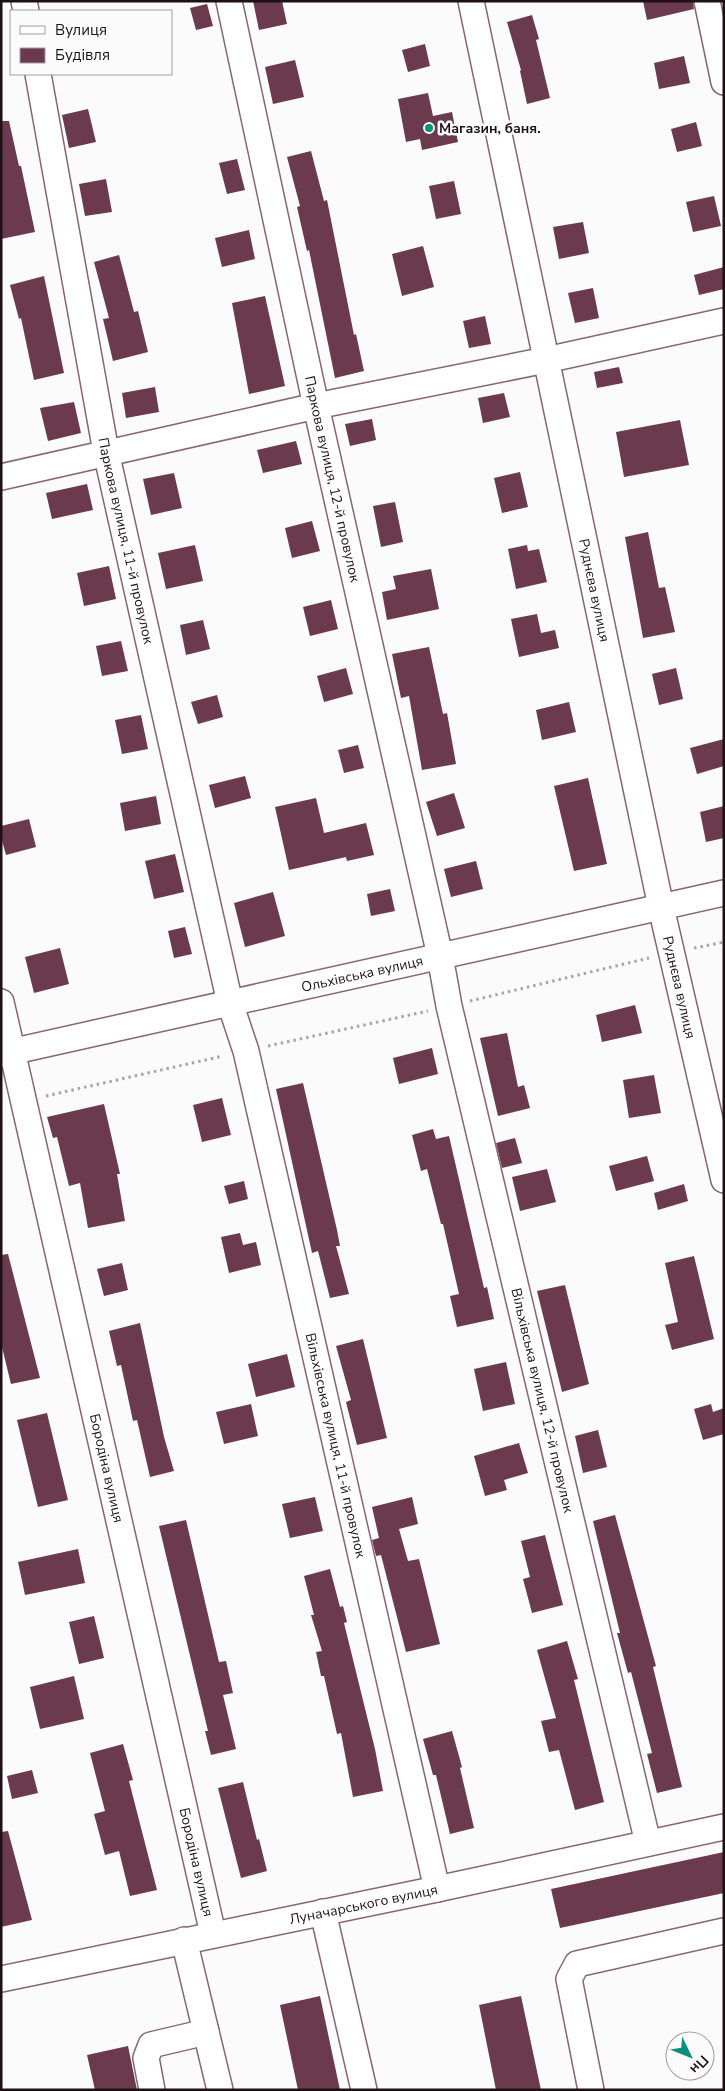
<svg xmlns="http://www.w3.org/2000/svg" width="725" height="2091" font-family="'Nunito Sans',sans-serif">
  <style>
    .building { fill: #6b3b4d }
    .lines { fill: none; stroke-linecap: round; stroke-linejoin: round }
    .minor-casing { stroke: #876671; stroke-width: 28 }
    .path { stroke: #a9a4a6; stroke-width: 3; stroke-dasharray: 2.5 4; stroke-linecap: butt }
    .minor { stroke: #fff; stroke-width: 25 }
    .poi-dot { fill: #05917b; stroke: #fbfbfb; stroke-width: 2 }
    .labels { text-anchor: middle; stroke-width: 5; stroke-linejoin: round; paint-order: stroke }
    .poi-label { font-size: 14px; font-weight: bold; fill: #1e1115; stroke: #fbfbfb; text-anchor: start }
    .street-label { font-size: 14px; fill: #1e1115; stroke: #fbfbfb }
  </style>
  <rect width="100%" height="100%" fill="#fbfbfb"/>
  <path class="building" d="M253,1h29l5,23 -28,6z
    M643,1h50l1,8 -47,11z
    M207,4l6,22 -17,4 -6,-22z
    M532,15l7,24 -3,1 14,58 -23,6 -7,-33 1,-1 -14,-48z
    M425,44l5,22 -22,6 -6,-22z
    M684,56l6,27 -31,6 -5,-26z
    M295,60l9,37 -31,7 -8,-37z
    M428,93l5,23 19,-4 6,30 -36,8 -2,-11 -14,3 -8,-43z
    M88,109l8,33 -27,6 -7,-33z
    M1,121h8l10,45h2l14,66 -34,7z
    M696,122l6,24 -25,6 -6,-23z
    M311,151l13,50 3,-1 27,135 2,-1 8,37 -29,7 -26,-128 -2,1 -10,-44 3,-1 -13,-49z
    M237,159l8,31 -18,4 -8,-31z
    M106,179l6,33 -27,4 -6,-32z
    M454,181l7,33 -25,5 -7,-33z
    M714,196l7,30 -28,6 -7,-30z
    M583,222l6,31 -30,6 -6,-32z
    M249,230l6,29 -33,8 -7,-29z
    M423,246l11,41 -32,9 -10,-42z
    M119,255l15,57 4,-1 10,41 -35,9 -10,-42 6,-1 -15,-56z
    M724,267v22l-25,6 -5,-20z
    M44,276l20,97 -30,7 -13,-62 -2,1 -9,-34z
    M593,288l6,30 -24,5 -7,-30z
    M265,296l20,90 -36,8 -17,-91z
    M485,316l6,28 -22,4 -6,-27z
    M619,367l4,16 -26,5 -3,-16z
    M155,387l4,25 -33,6 -4,-25z
    M504,393l6,24 -27,6 -5,-25z
    M74,402l7,31 -33,8 -8,-33z
    M372,419l4,21 -26,6 -5,-22z
    M680,420l9,45 -65,12 -8,-45z
    M296,441l6,23 -39,9 -6,-23z
    M520,472l8,35 -26,6 -8,-35z
    M174,473l8,35 -31,7 -8,-36z
    M87,484l6,26 -41,9 -6,-26z
    M395,502l8,40 -22,5 -8,-41z
    M312,521l8,30 -28,7 -7,-30z
    M648,532l11,56 6,-1 10,45 -32,6 -18,-101z
    M195,545l8,36 -37,8 -8,-36z
    M527,545l1,6 11,-2 8,33 -31,7 -8,-40z
    M109,566l7,33 -32,7 -7,-33z
    M431,569l8,40 -52,11 -5,-28 14,-3 -3,-13z
    M331,600l7,29 -28,7 -7,-29z
    M537,614l4,19 14,-3 4,18 -40,9 -8,-38z
    M203,620l7,29 -24,6 -6,-30z
    M121,641l7,30 -26,5 -6,-30z
    M429,647l14,67 4,-1 9,51 -34,6 -13,-74 -8,2 -9,-44z
    M346,668l7,26 -29,8 -7,-26z
    M676,668l7,31 -24,6 -7,-31z
    M217,695l6,22 -25,7 -7,-22z
    M569,702l7,30 -34,8 -6,-30z
    M141,715l7,34 -26,5 -7,-34z
    M724,739v27l-27,8 -7,-26z
    M358,745l6,23 -20,5 -6,-23z
    M245,776l6,22 -36,10 -6,-23z
    M588,778l19,86 -33,7 -20,-85z
    M454,793l11,35 -28,8 -11,-34z
    M156,796l5,28 -36,7 -5,-28z
    M316,798l8,35 42,-10 8,32 -27,6 -1,-4 -57,13 -14,-63z
    M724,806v32l-18,4 -6,-30z
    M29,819l7,28 -30,8 -5,-18v-11z
    M175,854l9,38 -30,7 -9,-38z
    M476,861l7,28 -32,8 -7,-28z
    M390,889l5,22 -24,5 -4,-22z
    M273,892l12,44 -40,11 -11,-44z
    M185,927l7,27 -18,4 -6,-27z
    M60,948l9,36 -35,9 -9,-36z
    M635,1005l7,28 -40,9 -6,-27z
    M507,1033l11,54 6,-2 6,23 -32,8 -18,-78z
    M432,1048l6,26 -39,10 -6,-26z
    M654,1075l7,38 -32,5 -6,-38z
    M303,1083l34,147 3,16h-4l13,48 -19,4 -12,-47 -6,2 -36,-164z
    M222,1098l9,37 -29,7 -9,-37z
    M104,1104l16,70h-3l8,47 -37,7 -8,-45 -11,3 -12,-49 -4,1 -6,-21z
    M433,1129l3,10 13,-3 35,152 3,-1 7,32 -37,8 -7,-31 9,-2 -16,-70h-2l-14,-55 -6,2 -9,-36z
    M515,1138l7,25 -20,5 -6,-25z
    M647,1156l7,25 -38,10 -7,-25z
    M547,1169l9,33 -36,9 -8,-34z
    M244,1181l4,18 -19,5 -5,-18z
    M684,1184l4,17 -30,9 -4,-17z
    M240,1233l3,12 13,-3 5,23 -32,8 -8,-36z
    M8,1254l32,124 -29,6 -10,-41v-88z
    M694,1256l20,83 -42,11 -7,-25 13,-3 -13,-59z
    M122,1263l6,27 -24,6 -7,-27z
    M565,1285l24,99 -27,8 -25,-101z
    M140,1323l24,114 10,34 -24,6 -13,-57 -4,1 -12,-56 -4,1 -8,-35z
    M363,1339l24,99 -30,7 -11,-43 5,-2 -15,-54z
    M287,1354l8,33 -39,10 -8,-33z
    M506,1362l9,42 -32,7 -9,-42z
    M251,1404l7,32 -34,8 -8,-32z
    M711,1404l2,8 11,-4v26l-21,6 -9,-31z
    M47,1413l21,87 -30,7 -21,-87z
    M598,1430l9,37 -24,6 -8,-37z
    M519,1443l9,30 -24,7 3,10 -22,6 -11,-40z
    M315,1497l8,34 -33,7 -8,-34z
    M412,1497l6,27 -19,5 9,32 11,-2 21,85 -34,8 -25,-97 -5,1 -4,-16 7,-2 -7,-31z
    M615,1515l41,151 -3,1 29,120 -25,6 -10,-39 5,-1 -21,-81 -3,1 -11,-40h3l-27,-112z
    M186,1520l33,142 7,-1 7,32 -10,2 13,54 -25,6 -6,-24h3l-49,-205z
    M545,1535l18,70 -31,8 -9,-34 7,-2 -9,-36z
    M78,1549l7,34 -60,12 -7,-33z
    M330,1569l10,38 3,-1 4,16 -3,1 31,126 8,42 -30,6 -12,-64 -4,1 -13,-58h-3l-5,-24 6,-1 -11,-36h3l-10,-39z
    M94,1616l10,42 -25,6 -10,-42z
    M567,1641l11,38 -4,1 30,122 -29,8 -16,-60 -10,2 -8,-31 15,-3 -19,-68z
    M74,1676l10,43 -44,10 -10,-42z
    M452,1731l10,36 -2,1 14,60 -24,6 -14,-59h-3l-10,-36z
    M123,1744l10,36 -4,1 28,109 -27,6 -11,-45 -14,4 -11,-41 11,-3 -15,-58z
    M32,1770l6,23 -26,6 -5,-23z
    M243,1782l14,58 2,-1 8,32 -26,7 -23,-90z
    M8,1831l24,89 -31,7v-95z
    M724,1852v41l-164,35 -9,-39z
    M320,1996l20,94h-42l-18,-85z
    M521,1996l20,94h-45l-17,-85z
    M128,2046l9,44h-42l-8,-35z"/>
  <g class="lines">
    <g class="minor-casing">
      <g id="minor">
        <path d="M24,1l2,10"/>
        <path id="s1" d="M229,1l87,405 124,550 9,50 199,837"/>
        <path id="s2" d="M471,1l190,906 63,273"/>
        <path d="M707,1l17,81"/>
        <path id="s3" d="M38,74l68,378 124,551 16,48 191,838"/>
        <path d="M1,477l315,-71 230,-46 178,-39"/>
        <path id="s4" d="M1,1002l212,932"/>
        <path id="s5" d="M1,1054l723,-161"/>
        <path d="M323,1912l41,178"/>
        <path d="M184,1940l36,150"/>
        <path id="s6" d="M1,1979l436,-90 287,-62"/>
        <path d="M152,2090l-6,-32 5,-13 55,-13"/>
        <path d="M591,2090l-22,-111 8,-15 147,-33"/>
      </g>
    </g>
    <path class="path" d="M694,948l30,-6
      M470,1001l179,-43
      M268,1046l160,-35
      M46,1096l177,-40"/>
    <use href="#minor" class="minor"/>
  </g>
  <circle class="poi-dot" cx="429" cy="128" r="5"/>
  <g class="labels">
    <g class="poi-label">
      <text x="439" y="133">Магазин, баня.</text>
    </g>
    <g class="street-label">
      <text dy="5" stroke="none"><textPath href="#s1" startOffset="489">Паркова вулиця, 12-й провулок</textPath></text>
      <text dy="5" stroke="none"><textPath href="#s3" startOffset="475">Паркова вулиця, 11-й провулок</textPath></text>
      <text dy="5" stroke="none"><textPath href="#s2" startOffset="602">Руднєва вулиця</textPath></text>
      <text dy="5" stroke="none"><textPath href="#s5" startOffset="370">Ольхівська вулиця</textPath></text>
      <text dy="5" stroke="none"><textPath href="#s2" startOffset="1008">Руднєва вулиця</textPath></text>
      <text dy="5" stroke="none"><textPath href="#s1" startOffset="1434">Вільхівська вулиця, 12-й провулок</textPath></text>
      <text dy="5" stroke="none"><textPath href="#s3" startOffset="1404">Вільхівська вулиця, 11-й провулок</textPath></text>
      <text dy="5" stroke="none"><textPath href="#s4" startOffset="478">Бородіна вулиця</textPath></text>
      <text dy="5" stroke="none"><textPath href="#s4" startOffset="882">Бородіна вулиця</textPath></text>
      <text dy="5" stroke="none"><textPath href="#s6" startOffset="370">Луначарського вулиця</textPath></text>
    </g>
  </g>
  <rect width="725" height="2091" fill="none" stroke="#1e1115" stroke-width="5"/>
  <rect x="10" y="10" width="162" height="65" fill="#fbfbfb" stroke="#a39d9f"/>
  <rect x="20" y="26" width="25" height="8" fill="#ffffff" stroke="#a39d9f"/>
  <text x="55" y="35" font-size="15" fill="#1e1115">Вулиця</text>
  <rect x="20" y="48" width="25" height="15" fill="#6b3b4d" stroke="#a39d9f"/>
  <text x="55" y="60" font-size="15" fill="#1e1115">Будівля</text>
  <g transform="translate(690 2056) rotate(133)"><circle r="24" fill="#fbfbfb" stroke="#a39d9f"/>
  <path d="M0-4L9 19L0 12L-9 19Z" fill="#05917b"/>
  <text y="-8" font-size="14" font-weight="bold" text-anchor="middle" fill="#1e1115">Пн</text>
  </g>
</svg>
